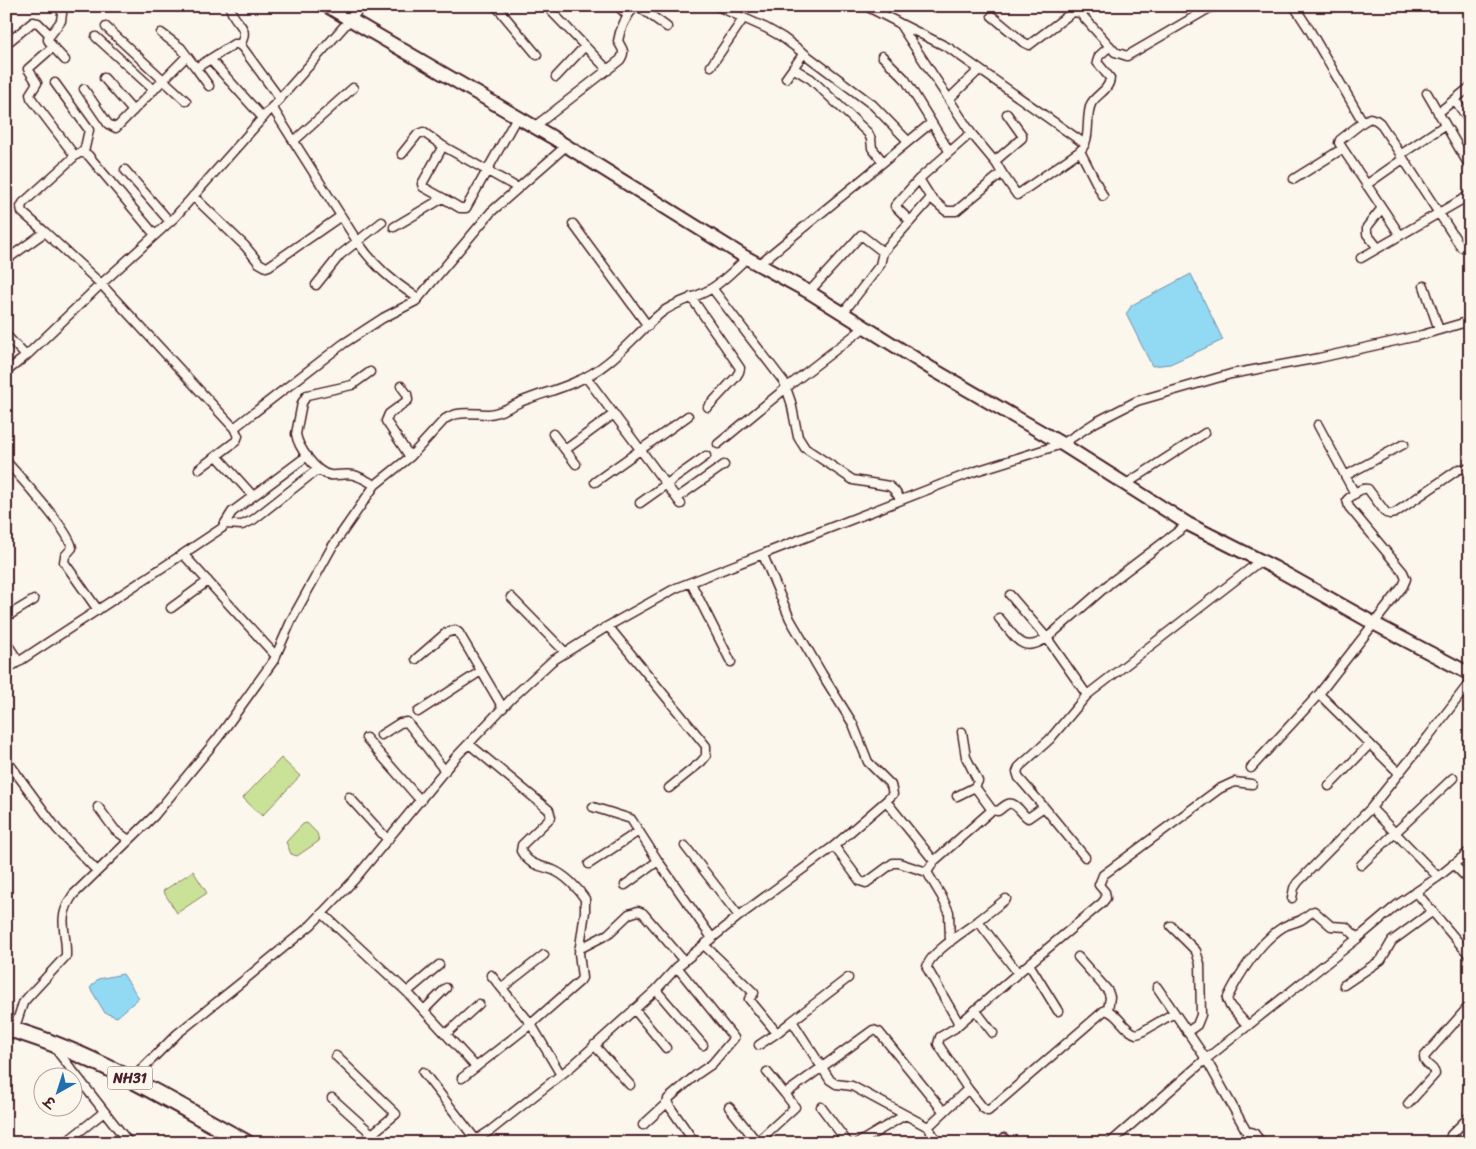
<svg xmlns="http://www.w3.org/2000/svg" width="1476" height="1149" font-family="Sriracha,'Playpen Sans Deva',sans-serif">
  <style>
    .green { fill: #cae298; stroke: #8a8062 }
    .water { fill: #92d9f4; stroke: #758fa4 }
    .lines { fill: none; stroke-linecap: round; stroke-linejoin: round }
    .street-casing { stroke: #4a1f2b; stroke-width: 11 }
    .primary-casing { stroke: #4a1f2b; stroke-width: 16 }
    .highway-casing { stroke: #4a1f2b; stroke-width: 19 }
    .street { stroke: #fbf7ec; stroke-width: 8 }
    .primary { stroke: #fbf7ec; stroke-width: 12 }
    .highway { stroke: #fbf7ec; stroke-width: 15 }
    .labels { text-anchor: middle; stroke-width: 5; stroke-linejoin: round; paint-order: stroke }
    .shield { fill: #fbf7ec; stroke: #7f6065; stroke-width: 1 }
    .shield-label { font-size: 14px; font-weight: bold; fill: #4a1f2b }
  </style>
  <rect width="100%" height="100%" fill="#fbf7ec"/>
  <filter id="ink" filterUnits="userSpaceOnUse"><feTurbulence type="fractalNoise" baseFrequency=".02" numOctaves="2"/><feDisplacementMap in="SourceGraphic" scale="10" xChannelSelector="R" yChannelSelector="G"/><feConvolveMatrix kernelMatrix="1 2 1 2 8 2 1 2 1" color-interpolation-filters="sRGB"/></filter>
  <g filter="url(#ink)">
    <path class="green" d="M281,758l19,18 -38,40 -19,-18z
      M307,823l10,10 2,8 -22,15 -6,-2 -5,-12 17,-18z
      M193,871l14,22 -30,20 -14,-22z"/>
    <path class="water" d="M1191,274l32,66 -53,24 -18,2 -26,-52 6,-9z
      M123,974l16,24 -22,19 -12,-4 -15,-25 8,-9z"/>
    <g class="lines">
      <g class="street-casing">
        <path id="street" d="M230,6c2,18 22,19 10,39
          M496,6l41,49
          M549,6l2,5 57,59
          M618,6l9,9
          M638,6l29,21
          M717,6l49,22 16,9 91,68 35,36
          M1294,6l15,23 54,93 7,-4 6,2 4,3 81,124
          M992,16l31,26 6,3 41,-31 4,-2 6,1 35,39 12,4 86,-50
          M901,24l48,24 136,96
          M106,27l80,74
          M161,33l20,15 6,8
          M96,37l58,53
          M6,44l27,-22 5,1 12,12
          M53,47l12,13
          M882,56l23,23 44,72
          M210,59l53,59
          M711,66l32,-47
          M196,68l13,18
          M793,68l18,11 57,54 3,6 1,9 11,14
          M556,77l29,-31
          M104,78l29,33
          M786,78l18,-25
          M55,83l34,47 -5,22
          M84,89l24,35 8,4 71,-72 9,12 38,-24h4l4,3 38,52
          M1427,93l43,74
          M950,98l29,-28
          M1455,100l15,22
          M272,107l85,134c18,26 35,40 61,57
          M1438,113l32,-26
          M1363,122l-23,18 -1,3 61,92
          M534,127l86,-67c6,-9 2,-11 -2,-19 2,-13 8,-24 17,-35
          M971,133l25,30
          M294,141l59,-53
          M443,146l-21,38 1,3 20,11
          M1080,151l23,45
          M402,154l16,-20 5,-2 20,14 75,42
          M1400,155l45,-30
          M75,156l6,-4 7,3 67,80
          M125,170l45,52
          M1002,173l-7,-12 27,-23v-3l-15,-21
          M1294,179l48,-30
          M1366,185l37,-26
          M193,196l52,50 14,17 7,4 3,-1 72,-50
          M931,198l15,13h10l46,-38 15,22 63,-44c12,-12 5,-33 11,-47 5,-10 18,-13 19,-26l-13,-16 2,-6 11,-10
          M910,221l-15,-15 24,-27
          M573,224l75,102
          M394,227l49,-29 17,10h6l51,-91
          M45,232l56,52 133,144 109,-84 40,-26 33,-17 75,-89 75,-66
          M1378,248l-11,-14v-7l15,-19
          M1361,258l109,-63
          M6,260l39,-28 -23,-20 -1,-5 2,-4 52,-47 -44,-58 -1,-4 7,-11 -9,-14 25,-22 -5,-7v-2l13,-17 2,-15
          M759,264l172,-141
          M316,285l24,-30 42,-33
          M1424,286l15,44
          M712,288l72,94 7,20 7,35 7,11 48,32 36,6 5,4 7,10
          M809,292l52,-57 22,17 48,-54 -12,-19 52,-46 -72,-110 -33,-17
          M691,297l49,71 -1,4 -3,5 -28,30
          M843,313l37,-48 3,-13
          M6,335l20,21 -20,16
          M26,356l75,-72 73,-66 188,-212
          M370,372l-18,13 -45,10 -5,8 -6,31c2,13 20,39 34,41 8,1 16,-2 24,0 7,2 15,7 21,10
          M586,377l95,127
          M401,386l6,8 1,6 -19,14 -3,7 24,36
          M1318,425l37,69
          M553,434l23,30
          M718,444l68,-56 79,-61
          M565,450l49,-36
          M217,456l36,40
          M6,461c13,15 64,70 66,87l-7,8 -1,6 34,48
          M199,469l37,-28 2,-5 -4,-8
          M1345,476l59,-32
          M595,482l93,-66
          M1126,484l79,-51
          M677,498l47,-33
          M640,503l66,-47
          M225,524l17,1 11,-5 65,-51
          M763,555l27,64 32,55 31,50 15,38 23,23 2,9 -7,7 48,60 -7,11 15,25 7,15 1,30
          M691,583l40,79
          M511,597l54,55
          M171,608l37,-27
          M6,617l28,-17
          M999,618c17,19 22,37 48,20l-37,-43
          M608,626l98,120v10l-5,6 -32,26
          M6,642l13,20
          M276,656l-93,-102 39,-26 10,-16 75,-56
          M416,659l30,-26 9,-3 4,3 44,75
          M6,670l177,-116
          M1319,694l80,79
          M1087,695l173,-134
          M418,712l63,-41
          M962,732l4,25 12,24 -3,6
          M381,735l19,-12 7,-1 38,49
          M366,738l55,63
          M469,744l80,66 2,7 -29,28 -1,6c9,15 18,14 32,19 12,5 25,18 32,29v13l-6,41 3,25 -2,3 -49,43 30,51
          M11,766l46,63 40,42
          M1251,768l68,-74 84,-108 3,-7 -3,-7 -54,-65 -2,-7c5,-5 13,-13 21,-11l18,24 4,1 5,-1 64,-44h11
          M1329,786l41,-42
          M957,796l18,-9 17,23
          M349,797l39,43
          M98,807l17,23 14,10
          M593,807l38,12 27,42 54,77
          M1044,807l41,50
          M1371,808l67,69
          M685,846l54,70
          M834,846l26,35 6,2 27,-20h6l28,9
          M934,861l58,-51 6,1c3,-2 7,-6 10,-7 8,-3 14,11 20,14l16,-11 -25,-29 -2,-6 2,-5 31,-28 37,-44 -40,-57 63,-55 78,-59
          M589,864l50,-33
          M1453,864l17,17
          M1361,865l92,-87
          M625,885l33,-24
          M1416,892l54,64
          M1292,898l2,-10 4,-6 73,-74 57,-71 42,-55
          M322,913l85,79 69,75
          M978,921l28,-22
          M1171,926l25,25 4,13 1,51 -4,10 -10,7
          M704,945l50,48 -5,6 28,34 15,-12 38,59 6,4 16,2 76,41 10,16
          M579,949l29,-15 21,-20 9,-3 5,2 41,48
          M1078,957l30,34 2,6 -2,13
          M1029,964l29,47
          M677,967l57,71 -22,26 -16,11 -28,24 2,8 25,36
          M1344,985l37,-25 11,-19 41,-30
          M1157,987l49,72 42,75
          M502,988l42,-33
          M656,990l47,55
          M407,992l32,-27
          M634,1009l32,39
          M424,1010l22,-22
          M976,1011l17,22
          M792,1021l56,-43
          M958,1025l60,-52
          M1248,1026l-18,-20 -3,-7c11,-23 33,-58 56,-72 5,-3 12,-4 18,-7 5,-3 8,-7 13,-9l17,15 15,1 12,11
          M14,1030l9,-27 5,-6 38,-41c1,-27 -10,-36 7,-61l81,-79 64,-78 56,-78 18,-41 40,-72 43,-62 35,-28 35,-38c13,-9 29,-5 44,-5 14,-1 26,-11 39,-15 16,-6 32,-10 47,-17 36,-14 57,-45 86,-69 15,-12 32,-14 48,-23 14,-8 26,-21 38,-32
          M446,1034l33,-30
          M594,1045l36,40
          M759,1045l18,-12
          M54,1047l75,96
          M336,1056l60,58 -35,29
          M423,1072l53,68
          M767,1072l18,22
          M462,1078l69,-54 -40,-49
          M132,1079l45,-45 66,-53 68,-56 43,-45 101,-122 58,-61 39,-36 56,-35 68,-38 297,-116 89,-28 34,-22 41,-21 94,-27 88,-16 103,-23 48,-14
          M968,1089l15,19 5,3 117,-101c13,2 18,20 31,24l4,-1 34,-20
          M332,1098l50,45
          M1408,1104l27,-30c-1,-8 -11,-8 -11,-17l46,-52
          M729,1107l28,35
          M821,1107l27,36
          M643,1125l25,-23
          M928,1127l40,-38 -30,-45 2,-7 15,-9 3,-3 -1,-5 -30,-52c0,-14 40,-38 51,-47l40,52 84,-70 4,-5 -1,-6 -6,-7 4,-10 116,-86 15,-7 18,2
          M1004,1138l4,5
          M65,1143l39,-31
          M471,1143l20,-13 81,-64 84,-76 21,-23 62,-51 95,-70 52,-45
          M756,1143l39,-36 -10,-13 88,-64 6,2 65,80
          M858,1143l47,-28
          M1110,1143l96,-84 152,-121 39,-33 41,-28 32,-26
          M1240,1143l11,-11 3,1 8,10
          M1452,1143l-2,-3 1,-5 19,-19"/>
      </g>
      <g class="primary-casing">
        <path id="primary" d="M327,6l225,131 193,120 64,35 123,77 130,75 126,80 87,44 98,55 97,51"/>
      </g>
      <g class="highway-casing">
        <path id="highway" d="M6,1028c87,24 163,73 241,115"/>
      </g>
      <use href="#street" class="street"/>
      <use href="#primary" class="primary"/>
      <use href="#highway" class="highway"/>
    </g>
  </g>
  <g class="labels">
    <rect class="shield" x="107.5" y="1066.5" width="45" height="23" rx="4"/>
    <g class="shield-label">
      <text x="130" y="1083">NH31</text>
    </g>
  </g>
  <rect width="1476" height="1149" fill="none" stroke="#fbf7ec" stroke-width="25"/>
  <rect x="12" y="12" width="1451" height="1124" fill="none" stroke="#4a1f2b" stroke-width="2" filter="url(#ink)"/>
  <g transform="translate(58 1092) rotate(219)"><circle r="24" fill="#fbf7ec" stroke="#b4a19f"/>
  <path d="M0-4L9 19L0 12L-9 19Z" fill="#1f6fb2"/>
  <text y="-8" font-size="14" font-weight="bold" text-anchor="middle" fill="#4a1f2b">उ</text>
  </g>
</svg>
